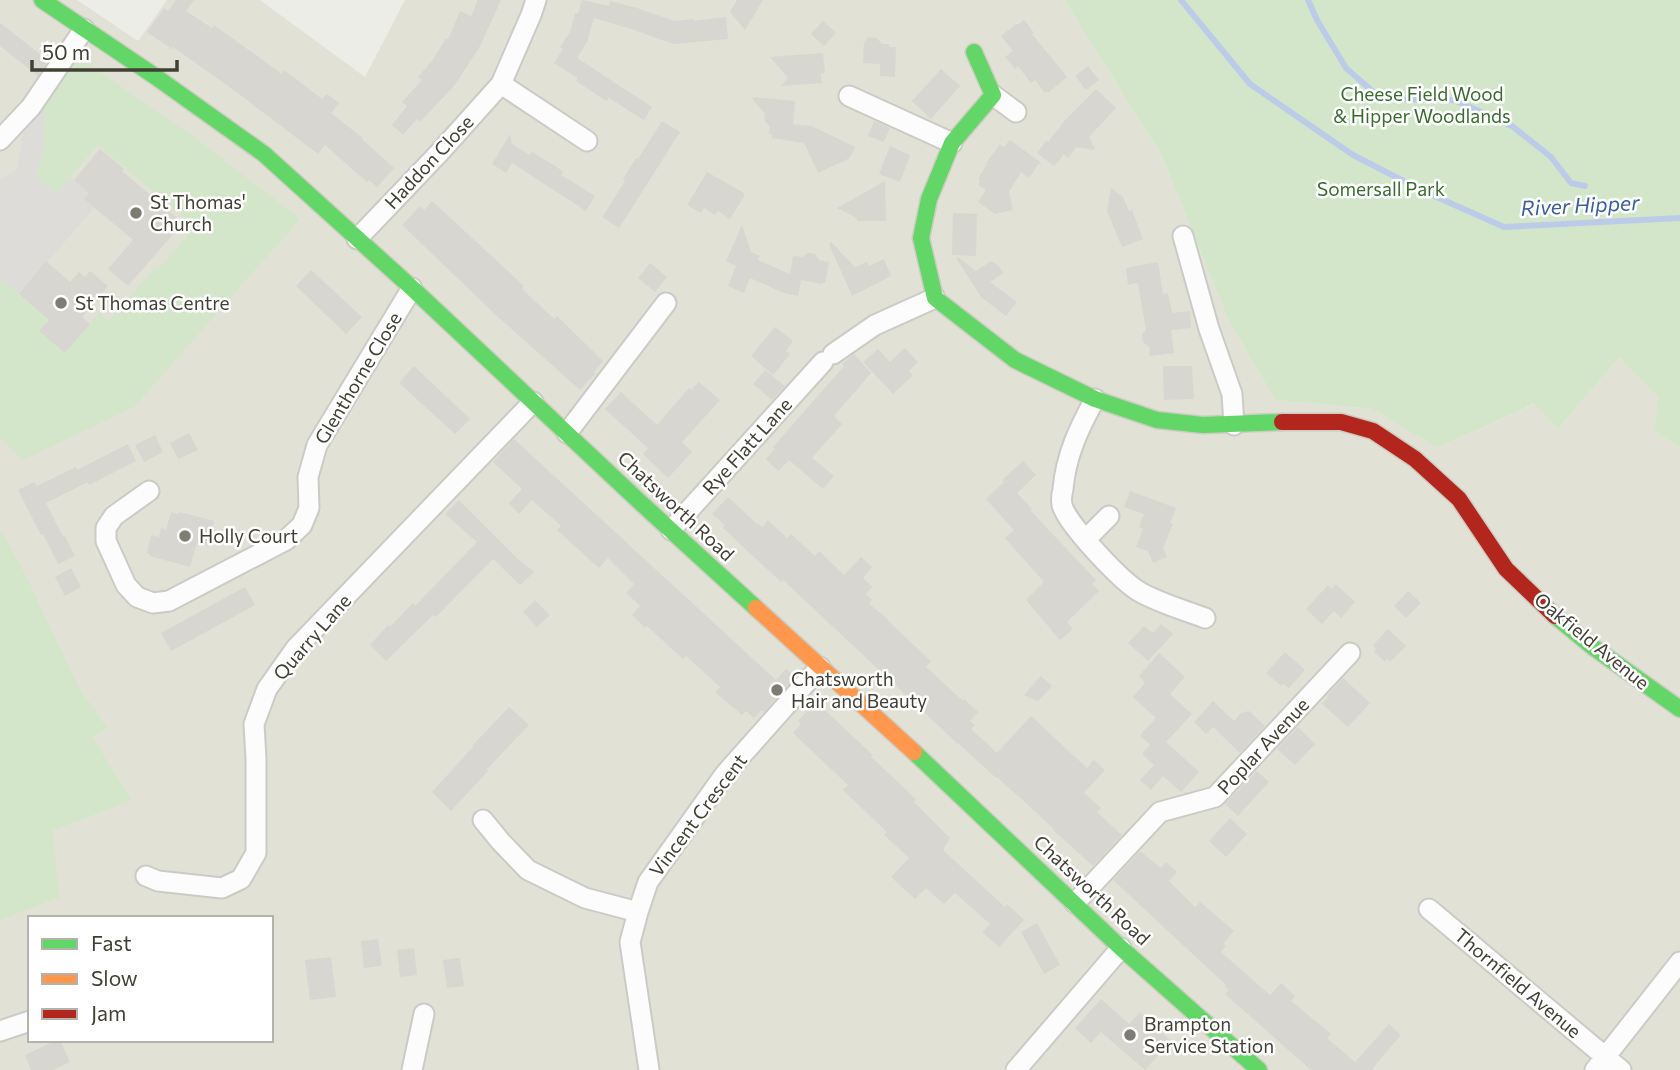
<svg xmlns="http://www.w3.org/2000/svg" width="1680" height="1070" font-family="Commissioner,sans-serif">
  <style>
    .residential { fill: #e1e1d6; fill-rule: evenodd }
    .green { fill: #d4e6ca }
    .parking { fill: #dddcd8 }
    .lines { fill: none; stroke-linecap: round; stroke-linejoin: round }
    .stream { stroke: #bccce8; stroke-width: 6 }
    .building { fill: #d7d6d1 }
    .street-casing { stroke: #cbcbc6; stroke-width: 23 }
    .fast-casing { stroke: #ccccc0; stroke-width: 19 }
    .slow-casing { stroke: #ccccc0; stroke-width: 19 }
    .jam-casing { stroke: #ccccc0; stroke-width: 19 }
    .street { stroke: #fcfcfc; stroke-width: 19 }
    .fast { stroke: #63d668; stroke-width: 16 }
    .slow { stroke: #ff974d; stroke-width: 16 }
    .jam { stroke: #b3261e; stroke-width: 16 }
    .poi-dot { fill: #7e7d74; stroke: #fff; stroke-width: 2.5 }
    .labels { text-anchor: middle; stroke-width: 5; stroke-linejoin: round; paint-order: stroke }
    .park-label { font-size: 19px; fill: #386d2f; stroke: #fff }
    .street-label { font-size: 19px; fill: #424035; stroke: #fff }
    .poi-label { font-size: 19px; fill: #424035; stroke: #fff; text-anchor: start }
    .water-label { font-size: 21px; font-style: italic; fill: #3a5ea2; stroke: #fff }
  </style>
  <rect width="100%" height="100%" fill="#edede8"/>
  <path class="residential" d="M0,0h77l61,41 29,-41h93l105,77 40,-77h659l98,156 66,163 47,81 97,9 65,39 98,-44 23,25 61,-71 39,38 -4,35 26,17v622h-1680zM30,918h241v122h-241z"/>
  <path class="green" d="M1064,0h616v448l-26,-17 4,-35 -39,-38 -61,71 -24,-25 -97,44 -65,-39 -97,-9 -47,-81 -66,-163z
    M77,56l112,77 111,86 -166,188 -111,53 -23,-22v-159l49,41 -10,11 26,22 34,-40 10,8 46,-54 3,2 37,-42 -97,-82 -42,49 -20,-17 8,-30 1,-52z
    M0,533h3l24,45 50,106 30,44 -15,9 40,63 -80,31 8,66 -60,23z"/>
  <path class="parking" d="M45,95l-1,52 -8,30 20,17 14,-17 19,16 -5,6 10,9 -75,86 -19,-15v-99l17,-10 8,-50z"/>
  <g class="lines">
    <path class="stream" d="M1181,0l69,84 103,71 68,35 83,37 176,-9
      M1308,0l9,20 29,48 32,28 44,4h32l58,26 39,31 20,26 14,3"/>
  </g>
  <path class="building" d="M176,0h18l-8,11 26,17 2,-3 68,49 2,-4 38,29 5,-5 12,9 -8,10 32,25 -1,1 32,29 -17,19 -8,-7 -2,2 -42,-37 -7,9 -87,-66 -58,-41 -1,2 -25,-17 17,-24 4,3z
    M478,0h23l-22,48 -25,38 -34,36 -3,-3 -14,16 -11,-10 15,-19 -5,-4 20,-22 -4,-3 14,-16 14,-23 2,2 12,-29 11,5z
    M582,0l27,6 1,-5 27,7 37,13 20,-2v2l32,-4 2,22 -55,5 -42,-15 -37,-11 -7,24 -10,16 75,49 -8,13 -35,-22 -3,3 -30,-20 2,-3 -24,-15 9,-14 -3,-2 10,-15 5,-19 3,1z
    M737,0h26l-18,30 -15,-18z
    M1024,20l10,13 -2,1 35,43 -19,16 -2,-2 -1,2 -10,-13 -4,3 -13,-17 -3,3 -10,-12 8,-6 -12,-15 15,-12 1,1z
    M823,21l13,12 -12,13 -13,-12z
    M0,23l48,37 -10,16 -38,-30z
    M868,37l9,1 5,6h7v3h7l-1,30 -15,-1v-12l-17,-1 1,-21z
    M823,53l2,20h-4l1,10 -41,3 7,-8 -18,-21z
    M1088,66l11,14 -13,10 -11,-14z
    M941,69l19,17 -29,33 -19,-18z
    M1096,89l20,19 -27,29 6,13 -19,-3 -8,11 -4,-4 -10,12 -17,-13 9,-12 2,1 17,-22z
    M751,97l44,4 -2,23 19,2 43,21 -5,11 -32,15 -14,-30 -32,-5v-3l-3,-1 1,-7 -6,-7 1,-6z
    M662,121l18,11 -61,96 -17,-11 23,-36 -2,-2 13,-21 2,1z
    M874,121l16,7 -6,14 -16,-6z
    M510,134l2,10 18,11 2,-3 25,15 6,5 -2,3 34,21 -9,15 -74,-48 -6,10 -14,-9z
    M1010,140l30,22 -11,16 -8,-6 -12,20 4,18 -18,4 -17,-12 8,-12 -8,-5 2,-4 -2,-2 9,-15 -1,-1 14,-19 4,3z
    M890,146l20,9 -10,27 -21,-8z
    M100,149l24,20 -2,2 55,47 -9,11 6,4 -46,53 -20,-17 25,-29 -49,-41 5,-6 -15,-13z
    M707,172l37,21 -1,1 2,1 -15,24 -12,-8 -3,4 -11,-7 -3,5 -14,-8z
    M885,181l1,40h-29v-3l-20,-10z
    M1111,188l12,9 6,14 3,-1 11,29 -21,8 -15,-36z
    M432,201l92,85 -2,3 32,30 3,-3 46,45 -9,11 2,1 -16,17 -83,-74 -95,-91 18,-19 4,4z
    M953,213l24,1 -1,42 -24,-1z
    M742,225l9,27 9,4 -2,4 32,14 3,-18 9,1 6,-4 7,1 4,6 10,2 -4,21 -2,-1 -1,2 -21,-4 -3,16 -14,-3 -34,-15 -6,15 -16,-7 8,-20 -10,-5z
    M831,242l24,25 12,-5 2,4 15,-7 7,17 -39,20 -23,-52z
    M958,257l18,14 15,-10 7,4 5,8 -13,9 27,20 -11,14 -25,-19 -25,-39z
    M46,261l24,21 9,-10 6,5 5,-6 18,15 -26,31 8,7 -25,29 -26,-22 10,-11 -30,-26z
    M1158,262l5,32 5,-1 4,20 18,-2 1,17 -20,2 3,23 -24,3 -1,-9 -6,-5 -1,-8 4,-4 -8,-47 -10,2 -2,-17z
    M650,263l17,14 -12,15 -17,-14z
    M311,270l51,47 -16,17 -50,-48z
    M775,327l18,14 -7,10 4,3 -17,21 -22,-19z
    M905,348l13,14 -9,9 4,4 -20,19 -30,-32 15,-13 12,13z
    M854,354l17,19 -37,43 8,8 -30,34 22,18 -11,13 -34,-29 -11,11 -12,-12 9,-10 -2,-2 71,-81 -2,-2z
    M414,366l56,53 -15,15 -56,-51z
    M1163,366h29l2,33 -30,1z
    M765,370l20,16 -13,14 -19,-16z
    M699,382l21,18 -38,42 10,10 -24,26 -25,-24 5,-6 -43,-39 16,-17 36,33 32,-37 2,2z
    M189,433l9,17 -20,9 -8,-16z
    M155,435l8,17 -19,10 -9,-17z
    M514,439l262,241 10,-11 9,8 -31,35 -2,-2 -8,8 -8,-7 -4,4 -27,-23 5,-5 -34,-31 -3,3 -36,-33 -2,2 -13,-13 8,-9 -14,-13 8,-9 -26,-26 -9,10 -42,-38 4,-4 -29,-26 -13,14 -10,-11 13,-14 -29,-27z
    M128,444l8,17 -47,24 -1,-3 -42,21 17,34 2,-1 10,20 -17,8 -15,-30 -2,1 -23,-45 16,-8 3,4 39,-19 1,3z
    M1023,461l13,14 -19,18 15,16 -2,1 66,70 -4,4 7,7 -32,31 6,7 -13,11 -34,-40 18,-18 -39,-44 9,-8 -28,-31 18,-17 -2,-2z
    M1130,491l46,17 -6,15 3,1 -10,24 4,9 -14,6 -5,-12 -12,-4 7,-18 -4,-2 5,-13 -20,-7z
    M728,497l29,27 1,-1 4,4 6,-7 19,18 4,-4 24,22 4,-5 25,24 17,-18 11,10 -9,11 9,9 -6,7 6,6 -3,4 19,15 -1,1 44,41 -5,6 37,34 1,-2 14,13 -8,9 5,4 -4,4 26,24 34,-37 56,52 7,-8 11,10 -21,23 17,15 -4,4 25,23 -29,31 -40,-36 1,-1 -27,-25 -30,-27 -1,1 -38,-35v1l-175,-164 -2,2 -58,-54 2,-3 -13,-11z
    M459,500l60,60 15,12 -14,13 -27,-26 -57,58 -3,-2 -47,46 -16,-16 18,-20 2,2 23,-24 2,3 62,-64 -32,-28z
    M171,512l7,2 1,-2 35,9 -6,25 -11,-3 -7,24 -40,-11v-2l-3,-1 4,-18 8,2 2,-9 5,2z
    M71,568l10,19 -16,9 -10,-19z
    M1336,584l19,18 -14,16 -7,-7 -12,13 -16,-15 22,-24 4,4z
    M245,587l10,18 -84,46 -10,-18z
    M1408,591l13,12 -15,15 -12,-12z
    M535,600l15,15 -13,12 -14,-15z
    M1161,624l12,10 -25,27 -20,-18 16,-17 9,7z
    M1388,629l18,17 -16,16 -3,-3 -2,3 -11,-10 2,-3 -3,-4z
    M1285,652l20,18 -16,18 -6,-4 -2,2 -15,-13z
    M1159,653l26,24 -15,17 22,20 -26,28 33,30 -18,20 -18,-16 -12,14 -11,-10 14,-15 -12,-11 8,-9 -10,-10 16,-17 -23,-21 12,-14 -6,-7z
    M1041,676l11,10 -14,15 -14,-6z
    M1343,678l27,25 -22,24 -26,-23 6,-7 -1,-1z
    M1213,701l21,20 7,-8 8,-2 16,15 -25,27 -27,-26 -7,7 -12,-12z
    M816,702l57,53 -2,2 45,42 -2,3 36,36 -7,12 62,57 2,-3 17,16 -25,27 -17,-15 8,-8 -35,-31 -11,11 -18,-16 -11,11 -24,-22 18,-19 -25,-23 3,-3 -44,-42 5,-5 -55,-52 8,-9 -3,-3z
    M509,707l20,18 -42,44 1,2 -37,40 -19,-19 41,-45 -1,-1z
    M1298,727l17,17 -20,21 -18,-16z
    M1257,771l12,11 -31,34 -13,-12z
    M1230,818l17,16 -21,23 -17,-16z
    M1139,852h2l20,16 5,-6 11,10 -8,9 26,26 5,-5 34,29 -11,13 3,2 -5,6 49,43 11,-12 14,13 -4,5 40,33 -4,4 28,24 34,-38 12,11 -30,35h-60l-86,-76 4,-4 -4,-3 1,-2 -113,-105z
    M1037,923l23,42 -16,9 -23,-42z
    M378,939l4,27 -18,2 -3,-27z
    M414,948l3,27 -17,2 -3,-27z
    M331,957l5,40 -26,3 -5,-40z
    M460,958l4,28 -17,2 -4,-28z
    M1101,999l28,25 11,-12 31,29 -26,29 -44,-38 -10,11 -16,-15z
    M57,1040h3l10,22 -17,8h-22l-6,-15z"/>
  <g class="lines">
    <g class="street-casing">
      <path id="street" d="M501,84l86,57
        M993,95l23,17
        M849,96l103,47
        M0,140l31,-33 53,-78
        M1183,236l26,93 23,65 2,31
        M357,239l83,-87 61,-68 30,-69 5,-15
        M833,354l42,-29 60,-27
        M1095,399c-16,29 -29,56 -32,90 -1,4 -2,11 -1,16 5,19 60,77 78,87 19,11 44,18 65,26
        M567,433l99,-130
        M149,491l-35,25 -8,12v13l20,44 11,12 16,6 16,-2 117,-61 16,-15 7,-17 -1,-31 9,-32 95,-157
        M671,530l152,-168
        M1086,539l23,-23
        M483,820l18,22 27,28 57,28 53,14
        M146,876l12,5 64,7 19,-9 15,-26v-94l-2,-35 13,-35 29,-41 237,-246
        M1075,903l85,-91 55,-15 135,-144
        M1429,909l192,161
        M0,1031l30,-10
        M412,1070l12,-56
        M649,1070l-19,-128 8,-30 10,-30 77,-108 95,-107
        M1016,1070l105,-122
        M1595,1070l85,-108"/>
    </g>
    <g class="fast-casing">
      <path id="fast" d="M42,0l114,77 108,77 148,134 230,216 114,104
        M974,52l19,43 -41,48 -23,56 -8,39 14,60 80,62 80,39 62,21 46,5 79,-3
        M1555,616l38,31 87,62
        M914,752l207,196 138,122"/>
    </g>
    <g class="slow-casing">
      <path id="slow" d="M756,608l158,144"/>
    </g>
    <g class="jam-casing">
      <path id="jam" d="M1282,422h59l32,9 42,28 44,40 47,70 49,47"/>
    </g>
    <use href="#street" class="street"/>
    <use href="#fast" class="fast"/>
    <use href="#slow" class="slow"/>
    <use href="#jam" class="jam"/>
  </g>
  <g class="poi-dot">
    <circle cx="136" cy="213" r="7"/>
    <circle cx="61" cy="303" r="7"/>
    <circle cx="185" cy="536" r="7"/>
    <circle cx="777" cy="690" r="7"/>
    <circle cx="1130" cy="1035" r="7"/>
  </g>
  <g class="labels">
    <g class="park-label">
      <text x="1422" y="101">Cheese Field Wood<tspan x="1422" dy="22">&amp; Hipper Woodlands</tspan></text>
      <text x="1381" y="196">Somersall Park</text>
    </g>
    <g class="street-label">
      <text transform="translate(429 162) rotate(-47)" y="7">Haddon Close</text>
      <text transform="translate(358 378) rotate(-59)" y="7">Glenthorne Close</text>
      <text transform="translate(747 446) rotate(-48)" y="7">Rye Flatt Lane</text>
      <text transform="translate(676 506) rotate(43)" y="7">Chatsworth Road</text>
      <text transform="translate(312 637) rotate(-49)" y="7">Quarry Lane</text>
      <text transform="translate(1592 641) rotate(39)" y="7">Oakfield Avenue</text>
      <text transform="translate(1263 746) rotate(-47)" y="7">Poplar Avenue</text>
      <text transform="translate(698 815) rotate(-53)" y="7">Vincent Crescent</text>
      <text transform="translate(1092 890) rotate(43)" y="7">Chatsworth Road</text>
      <text transform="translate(1518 983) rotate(40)" y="7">Thornfield Avenue</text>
    </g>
    <g class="poi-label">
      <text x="150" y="209">St Thomas'<tspan x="150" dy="22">Church</tspan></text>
      <text x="75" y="310">St Thomas Centre</text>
      <text x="199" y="543">Holly Court</text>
      <text x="791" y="686">Chatsworth<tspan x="791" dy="22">Hair and Beauty</tspan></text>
      <text x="1144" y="1031">Brampton<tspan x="1144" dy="22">Service Station</tspan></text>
    </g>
    <g class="water-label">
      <text transform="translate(1580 206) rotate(-3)" y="7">River Hipper</text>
    </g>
  </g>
  <rect x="28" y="916" width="245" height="126" fill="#ffffff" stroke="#b3b3ae" stroke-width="2"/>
  <rect x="42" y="939" width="35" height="10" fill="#63d668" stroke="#b3b3ae" stroke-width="2"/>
  <text x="91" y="951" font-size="21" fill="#424035">Fast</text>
  <rect x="42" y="974" width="35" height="10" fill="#ff974d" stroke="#b3b3ae" stroke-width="2"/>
  <text x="91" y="986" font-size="21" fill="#424035">Slow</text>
  <rect x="42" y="1009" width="35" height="10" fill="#b3261e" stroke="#b3b3ae" stroke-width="2"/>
  <text x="91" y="1021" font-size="21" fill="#424035">Jam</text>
  <path d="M32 60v10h145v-10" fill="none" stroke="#424035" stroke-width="3.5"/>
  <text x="42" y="60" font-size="21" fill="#424035" stroke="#ffffff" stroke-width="5" paint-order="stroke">50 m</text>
</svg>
